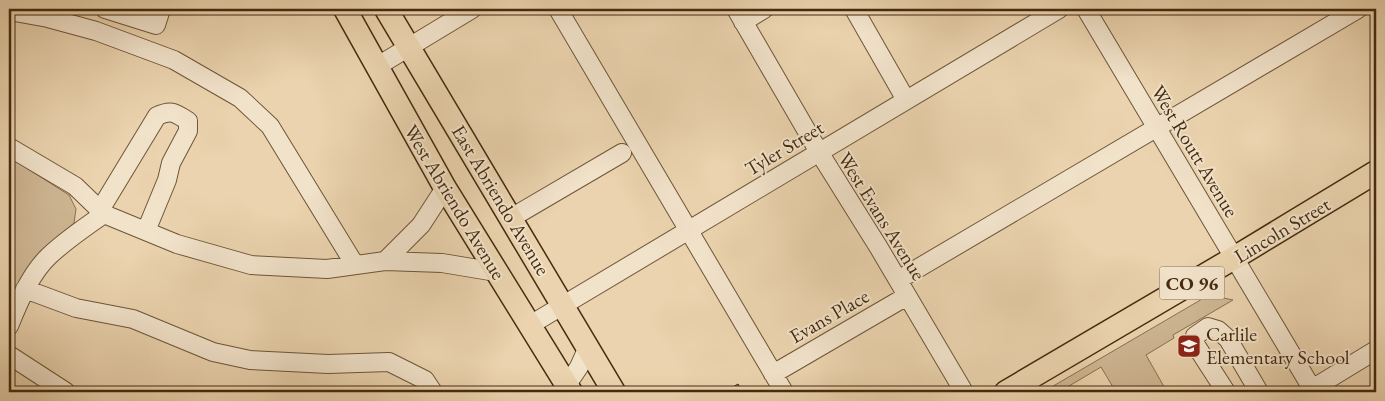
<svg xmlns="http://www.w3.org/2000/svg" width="1385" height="401" font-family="'EB Garamond',serif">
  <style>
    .green { fill: #ceb693; stroke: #897051 }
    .building { fill: #9a8262; stroke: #442b0f }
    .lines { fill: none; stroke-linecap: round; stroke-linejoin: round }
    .minor-casing { stroke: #6e5537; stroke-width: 20 }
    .major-casing { stroke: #442b0f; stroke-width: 25 }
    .minor { stroke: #f1e2ca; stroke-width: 18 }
    .major { stroke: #ead3ae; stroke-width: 22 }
    .labels { text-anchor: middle; stroke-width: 4; stroke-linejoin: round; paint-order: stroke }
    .shield { fill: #f1e2ca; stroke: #786247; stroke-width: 1 }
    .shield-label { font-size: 19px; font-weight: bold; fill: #442b0f }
    .street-label { font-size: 20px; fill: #442b0f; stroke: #f1e2ca }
    .poi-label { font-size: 20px; fill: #442b0f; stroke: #f1e2ca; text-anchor: start }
  </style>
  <rect width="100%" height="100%" fill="#ead3ae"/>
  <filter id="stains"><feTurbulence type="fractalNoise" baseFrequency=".004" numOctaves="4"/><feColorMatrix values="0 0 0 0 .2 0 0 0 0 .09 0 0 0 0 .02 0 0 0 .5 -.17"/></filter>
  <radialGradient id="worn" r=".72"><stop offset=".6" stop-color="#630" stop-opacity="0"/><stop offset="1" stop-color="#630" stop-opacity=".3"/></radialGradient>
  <path class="green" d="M9,157l60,38 7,14 -2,14 -34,29 -15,21 -16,31z
    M1209,295l24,5 -60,35 1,3 -28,17 21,37h-51l-15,-25 -42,25h-16z"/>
  <path class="building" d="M738,384l5,8h-19z"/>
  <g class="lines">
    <g class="minor-casing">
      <path id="minor" d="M105,9l51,16 5,-16
        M558,9l226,383
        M736,9l83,143 60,96 85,144
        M854,9l52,91
        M1086,9l228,383
        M9,11l39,7 48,13 78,29 66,38 30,28 85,139
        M743,22l21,-13
        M376,67l96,-58
        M9,147l66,39 29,28 73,30 74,21 76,4 58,-8 57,2 54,9
        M100,210l57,-94c15,-7 18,-3 31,5v10l-17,32 -4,17 -21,51
        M511,218l111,-65
        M385,261l36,-36 24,-37
        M898,280l460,-271
        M25,289l51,19 57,11 80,33 37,8 78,4 61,-2 36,18 8,12
        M530,325l529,-316
        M9,326c10,-24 21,-52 40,-70 17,-16 36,-29 55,-42
        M9,355l57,37
        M773,374l134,-78
        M1312,389l64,-39
        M562,392l17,-25 9,-20
        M1226,392l-31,-48v-8l13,-9 10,3 10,9 31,53"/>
    </g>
    <g class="major-casing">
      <path id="major" d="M345,9l100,179 126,204
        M386,9l228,383
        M1006,392l228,-134 142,-86"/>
    </g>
    <use href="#minor" class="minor"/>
    <use href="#major" class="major"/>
  </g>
  <defs>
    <g id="school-square" transform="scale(1.25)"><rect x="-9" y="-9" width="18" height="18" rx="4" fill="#8f2418" stroke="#f1e2ca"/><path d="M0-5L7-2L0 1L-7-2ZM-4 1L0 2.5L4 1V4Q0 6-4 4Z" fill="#fff"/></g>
  </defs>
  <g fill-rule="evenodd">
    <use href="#school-square" x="1189" y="346"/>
  </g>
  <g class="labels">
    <rect class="shield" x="1159.5" y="266.5" width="65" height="33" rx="4"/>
    <g class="shield-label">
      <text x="1192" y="290">CO 96</text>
    </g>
    <g class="street-label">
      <text transform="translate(784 148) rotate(-31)" y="7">Tyler Street</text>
      <text transform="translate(1195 151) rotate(59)" y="7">West Routt Avenue</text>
      <text transform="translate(501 200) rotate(59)" y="7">East Abriendo Avenue</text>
      <text transform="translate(455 202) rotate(59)" y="7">West Abriendo Avenue</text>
      <text transform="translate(882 216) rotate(58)" y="7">West Evans Avenue</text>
      <text transform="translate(1282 230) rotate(-31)" y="7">Lincoln Street</text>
      <text transform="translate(829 316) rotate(-30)" y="7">Evans Place</text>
    </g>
    <g class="poi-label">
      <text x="1206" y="341">Carlile<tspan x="1206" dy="23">Elementary School</tspan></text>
    </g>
  </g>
  <rect width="1385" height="401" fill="none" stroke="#ead3ae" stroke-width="30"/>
  <rect x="10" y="10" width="1365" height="381" fill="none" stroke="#442b0f" stroke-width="2.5"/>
  <rect x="15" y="15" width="1355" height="371" fill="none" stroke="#442b0f"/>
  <rect width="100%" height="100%" filter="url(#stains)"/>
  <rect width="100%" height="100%" fill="url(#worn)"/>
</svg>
